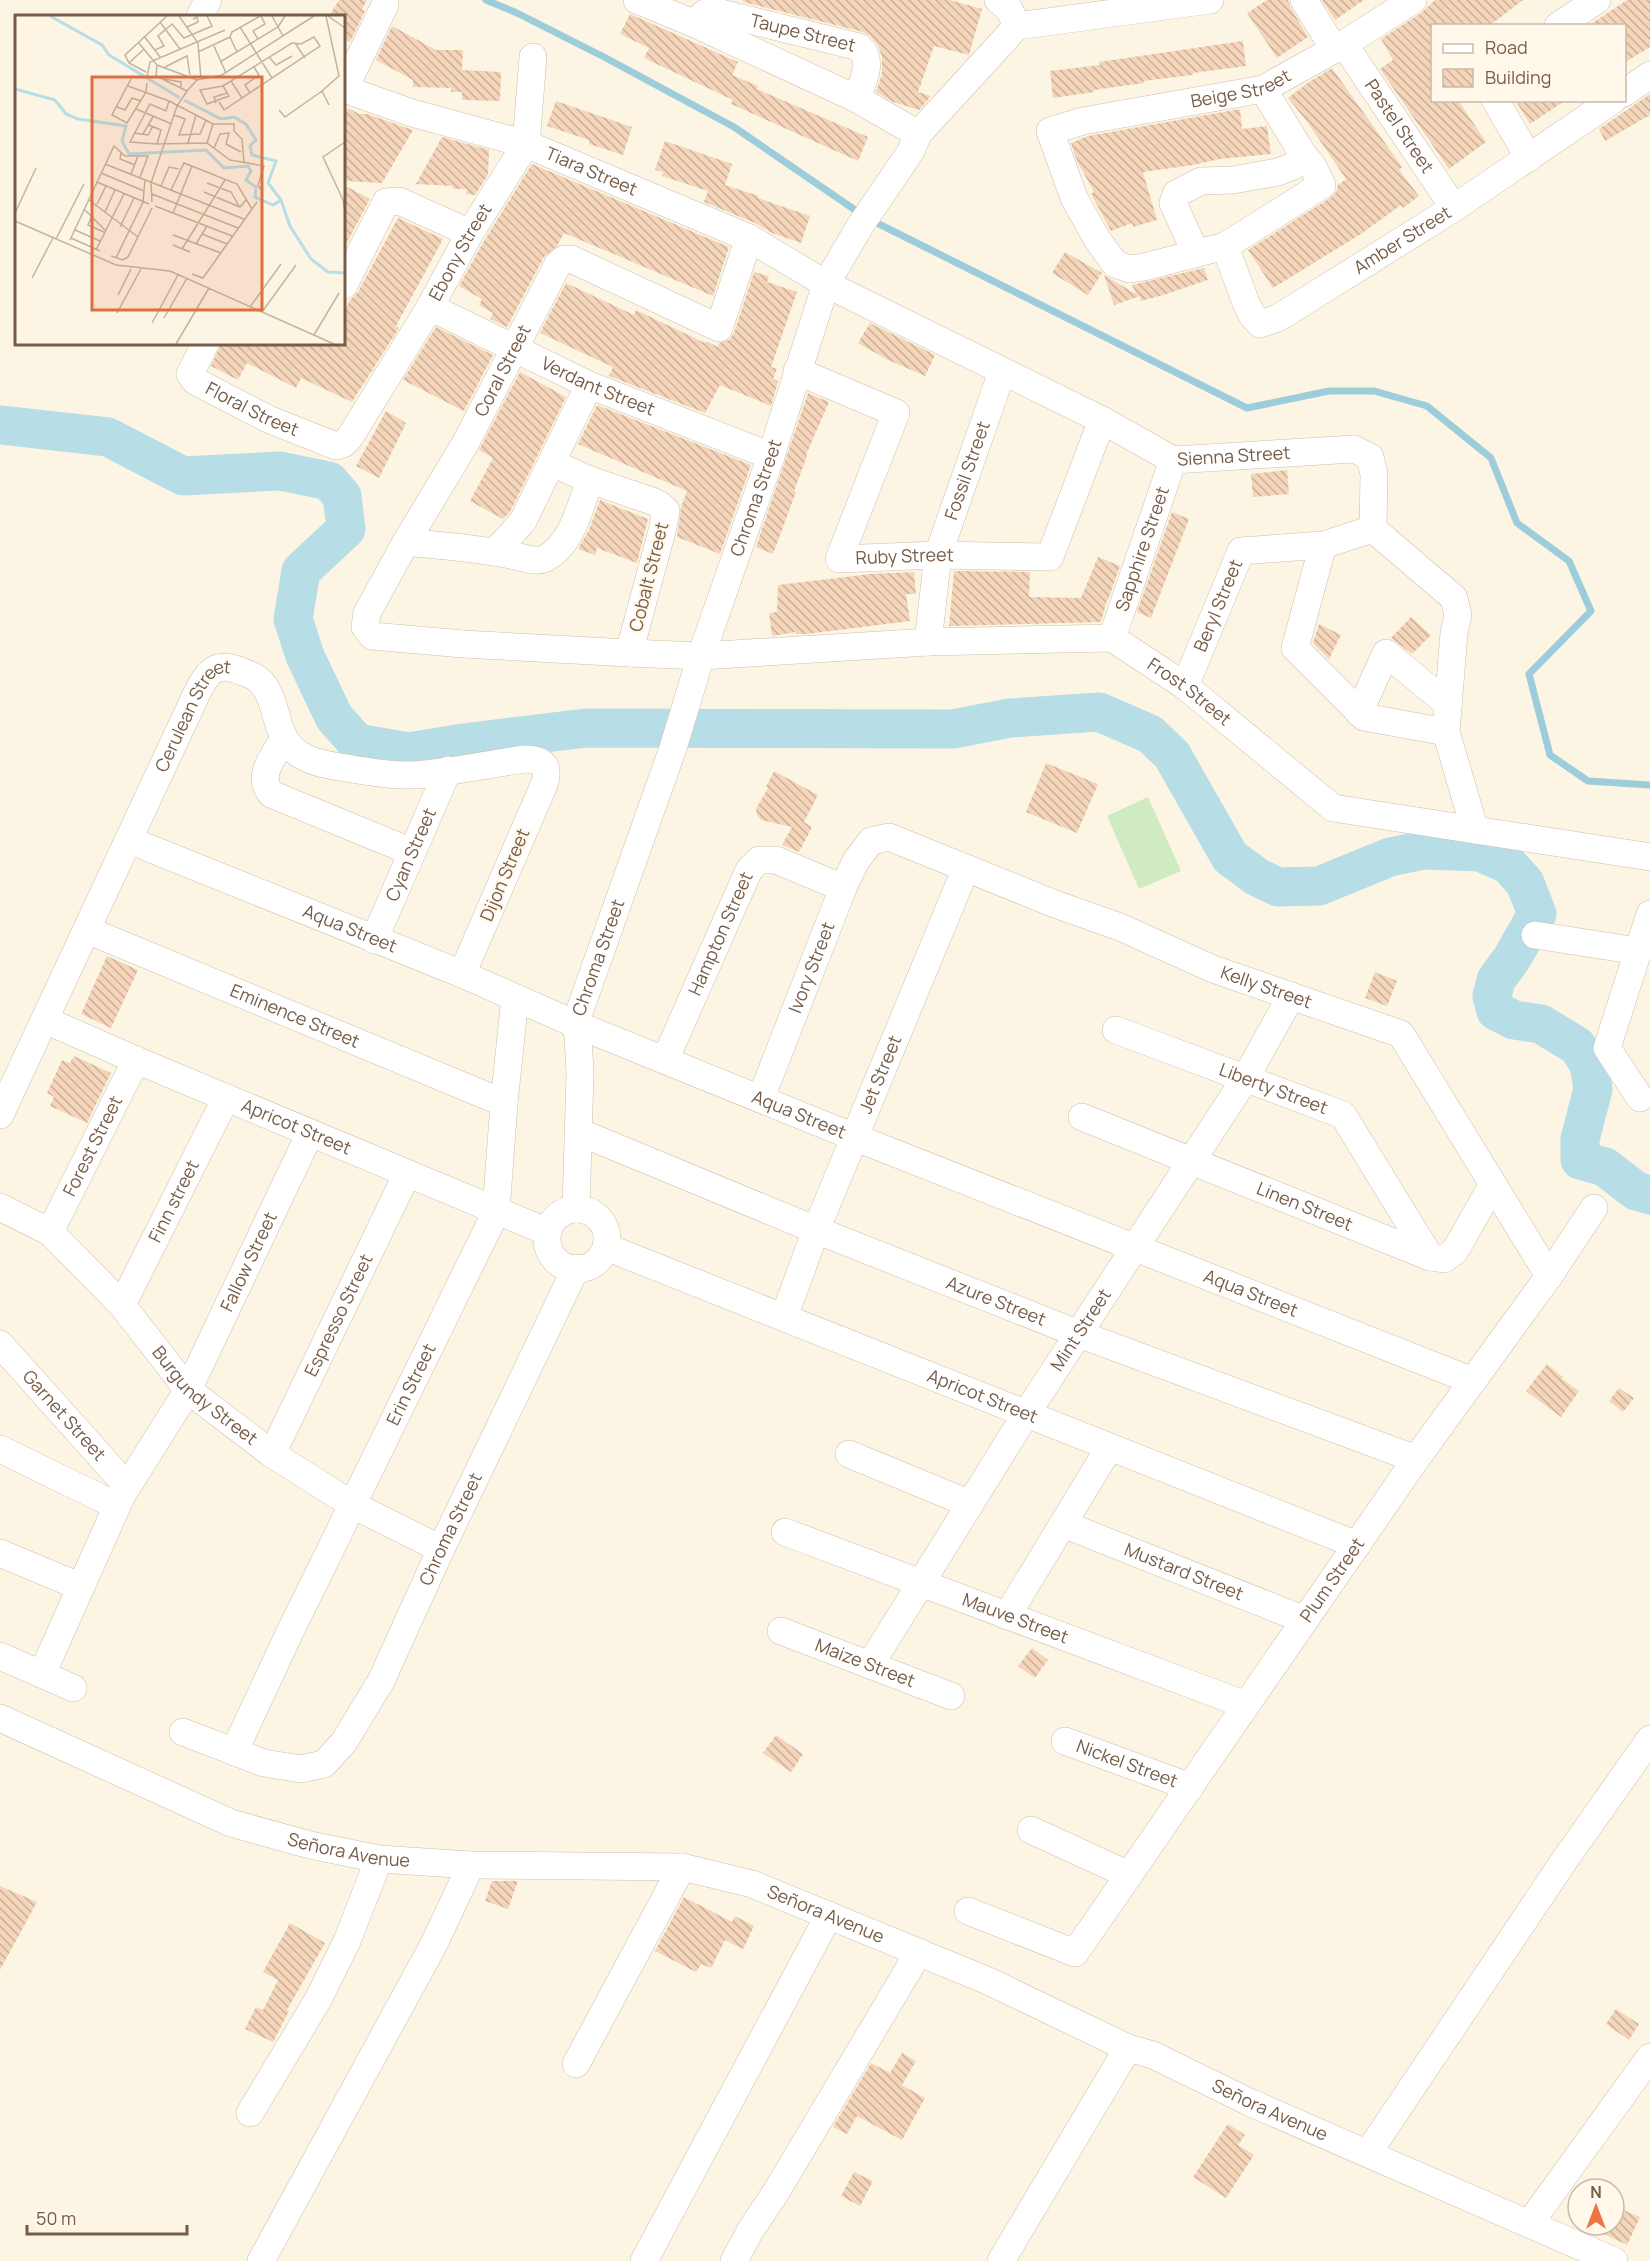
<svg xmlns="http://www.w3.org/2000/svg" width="1650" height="2261" font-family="Manrope,sans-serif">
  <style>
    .pitch { fill: #d0ebc2 }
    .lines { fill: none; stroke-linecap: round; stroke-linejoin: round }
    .stream { stroke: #9dccda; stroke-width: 7 }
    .river { stroke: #b7dde7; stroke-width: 39 }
    .building { fill: url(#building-back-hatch) }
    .minor-casing { stroke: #cfbdaa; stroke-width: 28 }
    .minor { stroke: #fff; stroke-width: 27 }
    .labels { text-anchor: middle; stroke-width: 4.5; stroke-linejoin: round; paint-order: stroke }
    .street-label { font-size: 18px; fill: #775c48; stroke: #fff8eb }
    .inset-river { fill: none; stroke: #b7dde7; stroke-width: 3 }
    .inset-road { fill: none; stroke: #c3b3a1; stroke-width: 1.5 }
    .view { fill: #da7145; fill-opacity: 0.15; stroke: #da7145; stroke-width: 3 }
    .inset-edge { fill: none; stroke: #775c48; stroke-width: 3 }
  </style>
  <defs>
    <pattern id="building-back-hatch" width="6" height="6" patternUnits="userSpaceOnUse" patternTransform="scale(1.5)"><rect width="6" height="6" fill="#f4d5ba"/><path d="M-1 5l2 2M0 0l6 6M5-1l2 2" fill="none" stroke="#cab099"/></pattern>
  </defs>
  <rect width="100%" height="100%" fill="#fdf5e4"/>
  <path class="pitch" d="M1148,797l33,74 -42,18 -32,-73z"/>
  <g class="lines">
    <path class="stream" d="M486,0l31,13 87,44 130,70 127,87
      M871,220l376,188 82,-17h45l53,15 64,52 26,65 52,38 22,50 -62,63 21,81 38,26 62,4"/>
    <path class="river" d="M0,425l108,12 75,39 97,-5 49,10 13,15 4,33 -45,42 -8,48 12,37 29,61 23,26 52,9 54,-9 123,-15 367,1 57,-11 89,-6 51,22 22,21 58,102 27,20 21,10 41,-1 71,-29 34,-7 56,2 29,13 16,18 12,31 -25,44 -16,22 -4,16 4,15 18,9 27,4 36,22 12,18 4,25 -13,50v21l25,7 31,24 14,4"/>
  </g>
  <path class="building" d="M339,0h28l-5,9 3,2 -15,31 -5,-3 -1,2v-25h-15z
    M743,0h207l32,9 -13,46 -35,-9 -16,46 13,4 -12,14 -26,-8 -17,-10 6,-18v-17l-4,-11 -8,-10 -7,-4 -120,-30z
    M1267,0h21l3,8 17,29 -31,21 -30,-45z
    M1322,0h42l-29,20z
    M1435,0h88l-34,26h-57v74h26l28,42 -37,27 -69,-100 13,-9 -12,-21 40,-26z
    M1627,0h23v47l-26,16v-37h-36z
    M630,14l108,48 -6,13 26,11 -1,3 111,48 -10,24 -127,-57 2,-4 -89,-42 5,-10 -29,-14z
    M392,26l44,24h27l-1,20 39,2 -1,29 -38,-1v-8h-11v-4l-38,-1v-7l-37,-20z
    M1243,41l3,25 -53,7v2l-50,6 1,2 -50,7v2l-41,6 -3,-27 50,-6 -1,-3z
    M1332,68l70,99 -3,3 20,26 -16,12 -2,-3 -40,29 -88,54 -25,-38 82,-52 6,-6 2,-7 8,-6 -38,-56 -20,-25 21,-16z
    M1650,94v21l-45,26 -6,-12z
    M1515,100h51l-36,24z
    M556,101l76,26 -9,28 -34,-11v-4l-42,-14z
    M348,108l11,6h8l46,16 -31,53 -38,-2v-63z
    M1240,109l2,20 25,-3 4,28 -51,5 -27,6 -50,7 14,48 -24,7 -1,-4 -21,8 -20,-37 3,-2 -17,-31 -6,-18 17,-7z
    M442,137l47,13 -1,25 -13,20 -9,-1 1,-5h-14v-3l-37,-2z
    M665,141l67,23 -7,21 34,11 -1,2 52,18 -9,27 -29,-10 -17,-10 -51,-21 4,-11 -46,-15 1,-4 -8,-2z
    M532,164l197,83 -16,49 -149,-63 -7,13 -13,11 -37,70 -17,-8 3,-6 -14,-8 3,-6 -23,-13 25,-45z
    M344,185l26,14 -26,49z
    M398,218l45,21 -47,87 3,2 -47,74 -51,-24 -5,10 -49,-25 -9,17 -27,-14 10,-22h123v-32l6,-12 8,-8z
    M1065,252l37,21 -14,22 -36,-22z
    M1204,268l4,12 -48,16 -19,5 -1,-5 -26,9 -10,-30 32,19 -4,-9z
    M754,272l15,4 -2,6 30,10 -26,75 6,2 -4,10 5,2 -7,25 -51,-21 -15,28 -96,-37 4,-9 -73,-34 26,-50 68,32 2,-5 69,33 1,-2 12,6 1,-4 10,-3 5,-7z
    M870,323l65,32 -10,21 -39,-17 -28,-16z
    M436,327l57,28 -29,56 -61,-31z
    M520,372l46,25 -56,115 -7,7 -33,-18 23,-43 -14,-8z
    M808,393l21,9 -23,53 1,1 -13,35 2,1 -23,62 -17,-7z
    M597,405l154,60 -31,89 -43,-17 4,-30 6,-16 -109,-47z
    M386,411l20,12 -27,55 -23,-12z
    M1287,470l2,24 -36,3 -2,-23z
    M600,500l48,19 -11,44 -40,-15 -2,7 -17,-6 11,-19z
    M1172,512l17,7 -38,99 -14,-6z
    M1098,557l22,9 -12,34h-1l-6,22 -152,4 5,-55 76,1 -1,25 52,1z
    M914,572l2,22h-10l4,27 -103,13h-11v-2l-24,4 -3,-23 8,-1 1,-27 92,-11z
    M1411,617l20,18 -19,19 -21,-16z
    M1319,624l22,11 -12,24 -16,-16z
    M1046,763l52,21 -21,49 -51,-21z
    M774,771l44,24 -14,27 8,5 -13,25 -17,-7 10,-18 -31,-7 -4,-5 -1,-6 12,-21 -2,-1z
    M107,956l31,14 -27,58 -30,-14z
    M1375,972l22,9 -10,25 -22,-8z
    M74,1056l37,17 -24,50 -37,-17 4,-9 -7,-4 15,-33 8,3z
    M1547,1364l16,13 -1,2 17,12 -18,26 -35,-26z
    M1619,1388l15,10 -11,14 -14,-11z
    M1032,1648l16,12 -13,18 -17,-12z
    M776,1735l27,19 -12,18 -28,-19z
    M492,1881h26l-10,28 -23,-8z
    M0,1886l37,16 -37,68z
    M684,1897l48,25 3,-6 19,10 -11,23 -18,-9 -14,28 -10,-4 -5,8 -41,-21z
    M290,1923l35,20 -38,67 2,1 -16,31 -28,-13 11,-22 7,3 15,-30 -15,-8z
    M1616,2009l23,15 -10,16 -23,-16z
    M902,2053l14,8 -14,24 23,13 -23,42 -45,-24 -10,18 -14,-7 38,-64 19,10z
    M1228,2124l17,11 -7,10 16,10 -28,43 -33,-21z
    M854,2172l19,9 -13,25 -19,-10z
    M1614,2206l26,11 -13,28 -42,-20h29z"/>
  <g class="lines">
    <g class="minor-casing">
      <g id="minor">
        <path d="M637,0l56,23 164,76 61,35"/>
        <path d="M998,0l11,9 8,17"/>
        <path d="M1304,0l30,49"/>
        <path d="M200,16l8,-16"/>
        <path id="s1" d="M693,23l12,-10 12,-1 142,35c16,14 3,35 -2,52"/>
        <path d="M1558,26l39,-26"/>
        <path id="s2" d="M1344,44l110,164"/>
        <path id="s3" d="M344,89l68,24 114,31 223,94 77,46 276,136 71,40 181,-11 16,8 4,17 -1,55 81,69 4,17 -4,18 -8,99 29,98"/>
        <path id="s4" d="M1263,89l41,67 8,9 10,20 -97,61 -81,21 -14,2 -15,-5 -18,-25 -23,-41 -24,-67 33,-10 180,-32 81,-45 69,-44"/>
        <path d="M344,90l41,-85"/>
        <path d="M1624,93l26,-18"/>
        <path d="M1495,100l34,58"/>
        <path id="s5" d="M1225,246l21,57 6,12 8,9 18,-6 176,-110 159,-108"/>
        <path d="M1196,254l-23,-51 3,-9 25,-13 32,-1 45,-8 15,-6 11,-10"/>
        <path d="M344,285l42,-83 13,-1 71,32"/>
        <path id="s6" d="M430,307l159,78 182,71"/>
        <path id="s7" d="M205,344l-15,30 5,7 73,38 68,27 7,-2 7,-7 80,-130 40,-74 56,-89 7,-87"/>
        <path id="s8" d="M797,371l99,42 -57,146 99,-4 112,2 52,-137"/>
        <path id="s9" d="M552,463l38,17 62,21 8,4 6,6 -4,20 -33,122 72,3 227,-14 184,-4 73,48 148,122 317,49"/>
        <path d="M406,542c36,4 74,6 109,14 10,2 22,7 31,2 27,-15 34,-52 44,-78"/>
        <path d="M1323,545l-28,103 69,69 82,15"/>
        <path d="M495,552l28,-31 66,-136"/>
        <path id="s10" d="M1112,638l61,-178"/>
        <path id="s11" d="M928,642l10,-87 64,-183"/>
        <path id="s12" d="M629,653l-166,-9 -91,-8 -7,-9 2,-14 39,-71 59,-98 93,-180 6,-5h7l148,69 30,-90"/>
        <path id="s13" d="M1185,686l56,-135 82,-6 50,-16"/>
        <path d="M1359,713l27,-60 62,51"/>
        <path d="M284,738c-10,18 -28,37 -13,56l141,58"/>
        <path id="s14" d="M129,840l333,134 113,50 279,113 619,244"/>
        <path id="s15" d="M87,930l417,173"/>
        <path d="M1535,935l103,16"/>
        <path id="s16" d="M374,940l74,-170"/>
        <path id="s17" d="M45,1020l91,40 412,172"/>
        <path id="s18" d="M1116,1030l227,85 87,142"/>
        <path id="s19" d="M665,1060l84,-190 10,-10h17l67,28"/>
        <path id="s20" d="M761,1098l82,-210 13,-27 15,-20 18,-4 166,67 65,23 93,42 188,65 148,242"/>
        <path d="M1640,1098l-33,-50 43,-134"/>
        <path id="s21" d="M0,1115l197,-422c12,-24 20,-32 46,-21 9,3 16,6 22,15 16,25 8,53 39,70 15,8 32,9 48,12 20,3 40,7 60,6 37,-2 76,-11 113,-16 19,0 25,8 19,26l-82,189"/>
        <path id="s22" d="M1082,1117l348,140 14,2 11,-8 38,-67"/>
        <path id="s23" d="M579,1132l237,98 263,104 337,125"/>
        <path id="s24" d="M0,1207l50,25 72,73 66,85 84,64 81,51 88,44"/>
        <path id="s25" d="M576,1209l4,-136 -2,-37 -3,-12 98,-276 28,-92 70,-200 55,-172 34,-58 51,-75 7,-17 99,-108 193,-26"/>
        <circle cx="577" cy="1239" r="30"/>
        <path id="s26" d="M50,1232l86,-172"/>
        <path id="s27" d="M606,1247l751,298"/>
        <path id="s28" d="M122,1305l104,-207"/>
        <path id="s29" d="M784,1317l32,-87 150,-362"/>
        <path id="s30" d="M0,1344l127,142"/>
        <path d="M0,1449l117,57"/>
        <path id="s31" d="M272,1454l135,-280"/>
        <path d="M849,1454l121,50"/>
        <path id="s32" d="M1063,1524l242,96"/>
        <path id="s33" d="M785,1532l461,173"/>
        <path d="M0,1553l81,34"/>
        <path d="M1007,1616l102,-168"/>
        <path id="s34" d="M781,1631l170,65"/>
        <path d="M0,1656l73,32"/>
        <path id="s35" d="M870,1665l156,-251 219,-335 46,-83"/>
        <path id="s36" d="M42,1674l80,-179 66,-105 122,-257"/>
        <path id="s37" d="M0,1718l231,105 79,22 69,14 92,6 211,2 70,17 234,96 142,68 25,7 96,47 365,159"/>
        <path id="s38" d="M183,1732l81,31 37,6 23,-5 20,-22 37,-61 60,-132 135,-281"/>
        <path id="s39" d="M1065,1741l125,46"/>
        <path id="s40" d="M234,1752l55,-118 207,-422 8,-109 11,-105"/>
        <path d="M1031,1830l98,45"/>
        <path id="s41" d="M968,1911l107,42 341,-494 133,-183 45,-68"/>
        <path d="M576,2064l106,-197"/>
        <path d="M250,2113l69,-115 28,-57 32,-82"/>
        <path d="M1368,2153l196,-292 86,-122"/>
        <path d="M1529,2224l121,-167"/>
        <path d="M261,2261l173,-317 37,-79"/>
        <path d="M644,2261l185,-346"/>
        <path d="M734,2261l16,-30 26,-39 143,-240"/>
        <path d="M1001,2261l127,-213"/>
      </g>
    </g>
    <use href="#minor" class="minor"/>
  </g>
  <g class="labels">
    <g class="street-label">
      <text dy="6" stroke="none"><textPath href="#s1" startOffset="116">Taupe Street</textPath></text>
      <text dy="6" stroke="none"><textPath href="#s4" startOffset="686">Beige Street</textPath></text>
      <text dy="6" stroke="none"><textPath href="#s2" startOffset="99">Pastel Street</textPath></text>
      <text dy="6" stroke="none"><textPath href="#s3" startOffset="261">Tiara Street</textPath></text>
      <text dy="6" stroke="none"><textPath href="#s5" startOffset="252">Amber Street</textPath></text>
      <text dy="6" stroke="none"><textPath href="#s7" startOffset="430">Ebony Street</textPath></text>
      <text dy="6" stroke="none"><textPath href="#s12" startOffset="561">Coral Street</textPath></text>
      <text dy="6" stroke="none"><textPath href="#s6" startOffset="186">Verdant Street</textPath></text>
      <text dy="6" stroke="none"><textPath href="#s7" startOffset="106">Floral Street</textPath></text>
      <text dy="6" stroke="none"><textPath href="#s3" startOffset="972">Sienna Street</textPath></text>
      <text dy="6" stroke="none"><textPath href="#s11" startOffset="177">Fossil Street</textPath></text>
      <text dy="6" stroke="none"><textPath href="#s25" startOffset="742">Chroma Street</textPath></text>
      <text dy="6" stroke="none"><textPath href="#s10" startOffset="94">Sapphire Street</textPath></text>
      <text dy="6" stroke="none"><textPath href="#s8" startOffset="330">Ruby Street</textPath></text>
      <text transform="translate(649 577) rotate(-76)" y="6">Cobalt Street</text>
      <text dy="6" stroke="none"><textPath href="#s13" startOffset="87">Beryl Street</textPath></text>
      <text dy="6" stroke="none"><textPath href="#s9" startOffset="849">Frost Street</textPath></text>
      <text dy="6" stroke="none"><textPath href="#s21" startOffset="446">Cerulean Street</textPath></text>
      <text dy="6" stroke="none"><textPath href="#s16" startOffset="93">Cyan Street</textPath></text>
      <text transform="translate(505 875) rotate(-67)" y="6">Dijon Street</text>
      <text dy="6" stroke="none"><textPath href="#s14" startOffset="238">Aqua Street</textPath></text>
      <text dy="6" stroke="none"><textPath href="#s19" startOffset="138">Hampton Street</textPath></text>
      <text dy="6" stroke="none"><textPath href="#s25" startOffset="256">Chroma Street</textPath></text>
      <text dy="6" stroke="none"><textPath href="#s20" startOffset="140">Ivory Street</textPath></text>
      <text dy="6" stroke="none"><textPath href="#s20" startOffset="705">Kelly Street</textPath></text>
      <text dy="6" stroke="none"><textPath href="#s15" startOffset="225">Eminence Street</textPath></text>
      <text dy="6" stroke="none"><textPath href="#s29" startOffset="261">Jet Street</textPath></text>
      <text dy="6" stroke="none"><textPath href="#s18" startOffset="168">Liberty Street</textPath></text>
      <text dy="6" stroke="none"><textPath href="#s14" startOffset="724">Aqua Street</textPath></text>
      <text dy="6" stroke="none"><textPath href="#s17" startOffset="273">Apricot Street</textPath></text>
      <text dy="6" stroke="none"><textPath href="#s26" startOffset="96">Forest Street</textPath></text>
      <text dy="6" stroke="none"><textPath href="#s28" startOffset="116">Finn street</textPath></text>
      <text dy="6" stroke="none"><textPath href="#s22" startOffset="240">Linen Street</textPath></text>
      <text dy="6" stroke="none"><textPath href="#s36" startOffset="462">Fallow Street</textPath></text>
      <text dy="6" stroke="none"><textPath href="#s14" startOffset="1210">Aqua Street</textPath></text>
      <text dy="6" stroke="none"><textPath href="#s23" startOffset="450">Azure Street</textPath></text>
      <text dy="6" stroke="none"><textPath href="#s31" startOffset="154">Espresso Street</textPath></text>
      <text dy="6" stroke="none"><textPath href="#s35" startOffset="396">Mint Street</textPath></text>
      <text dy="6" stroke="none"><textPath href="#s40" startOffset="408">Erin Street</textPath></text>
      <text dy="6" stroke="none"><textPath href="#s24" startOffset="282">Burgundy Street</textPath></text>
      <text dy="6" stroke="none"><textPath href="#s27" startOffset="405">Apricot Street</textPath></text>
      <text dy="6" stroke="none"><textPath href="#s30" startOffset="96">Garnet Street</textPath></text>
      <text dy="6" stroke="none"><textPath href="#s38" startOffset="416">Chroma Street</textPath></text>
      <text dy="6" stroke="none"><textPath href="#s32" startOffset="130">Mustard Street</textPath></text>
      <text dy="6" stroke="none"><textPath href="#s41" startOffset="568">Plum Street</textPath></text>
      <text dy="6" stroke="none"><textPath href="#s33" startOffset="246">Mauve Street</textPath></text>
      <text dy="6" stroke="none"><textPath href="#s34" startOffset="90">Maize Street</textPath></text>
      <text dy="6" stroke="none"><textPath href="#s39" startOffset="66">Nickel Street</textPath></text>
      <text dy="6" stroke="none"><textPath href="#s37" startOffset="375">Señora Avenue</textPath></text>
      <text dy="6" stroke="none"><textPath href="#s37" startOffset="861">Señora Avenue</textPath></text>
      <text dy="6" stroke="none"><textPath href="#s37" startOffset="1347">Señora Avenue</textPath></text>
    </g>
  </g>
  <g transform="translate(15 15)">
    <rect width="330" height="330" fill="#fdf5e4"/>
    <path class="inset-river" d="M35,1l52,29 7,10 71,43M0,74l40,11 11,14 12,5 48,7 -4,15 7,13 77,-4 18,18 24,-2 3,5 -5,9 10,7 -1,10 18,8 8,-5 9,26 21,33 17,13 17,1M169,85l37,19 13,-2 12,7 10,16 -6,6 2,9 24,6 -8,22 13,17"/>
    <path class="inset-road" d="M164,1l19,27 3,36M257,1l11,20M311,1l13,60 -17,15 7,14M313,1l17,12M145,7l20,27M172,12l11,-5 -1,-5 -4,2M225,12l32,51M129,21l16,21M243,24l-5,-8 12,-7 -4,-8M123,27l19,23 40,15M280,28l10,15M199,31l12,27M140,35l9,-4 -6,-10 14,-12 12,14 28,-12 -5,-10M183,37l32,-15M222,37l-7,-15 2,-5 28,-16M254,42l7,8 16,-9M205,47l58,-35 7,-11M114,48l15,-14M142,50l-1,11 31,15M150,52l22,-11 3,19M131,57l-17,-9 -4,-8 42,-39M117,62l-20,38 15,8 19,-31 1,-9M132,62l3,-15 75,-32M149,64l17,3v5M216,66l11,17M113,71l41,15 44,23h21v7l8,8 2,24M235,78l-5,-8 14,-10 -5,-8M204,87l5,8 96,-64 -6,-9 -13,7 -9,-1 -69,43 -23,4 7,14 22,-8 -6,-10M201,88l-2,-6 13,-4M102,92l8,3 7,-12 9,3M121,94l36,15M264,95l6,7 37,-26M159,100l11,4 -6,16 21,-1 6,-14M134,110l12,5 -4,14 50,-1 23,17 34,6 -6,19 3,5M119,118l14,2 5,-9M214,118l-3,11 15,8M128,119l10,-17M330,127l-22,15 20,43 2,13M173,128l8,-28M192,128l6,-19M142,129l-27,-2 20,-38 16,7 3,-10M199,133l6,-14 10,-1M106,138l-1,6 15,6M90,149l139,55M86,158l43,18M116,159l7,-18M82,167l52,22M192,168l24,9 8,14M146,171l8,-19 10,2M156,175l13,-27 53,21 15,25M189,177l36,15 6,-7M137,179l86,34M74,185l49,37M137,187l-1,-19 26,-77 10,-15 10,-11 25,-5 92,-59M82,189l9,-18M140,191l77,30M69,194l21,21M90,197l10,-22M0,198l21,-45M158,198l19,-47M77,201l-4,9 16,7M0,206l101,44 54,6 164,73M105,212l14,-29M60,215l25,11M187,219l25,10M158,220l48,18M56,223l29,13M41,224l28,-55M55,225l44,-94 11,10h23l-8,21M181,229l11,-18M158,230l17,7M167,234l43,-69M81,235l28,-56M96,241l12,4 5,-3 24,-49M101,243l27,-56 2,-22M177,259l11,4 54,-76M17,263l21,-40M103,280l13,-26M235,292l31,-43M247,297l34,-47M102,298l24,-44M149,303l23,-40M137,308l26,-48M299,320l25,-42M161,329l33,-56"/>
    <path class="view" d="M77,62h170v233h-170z"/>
    <rect width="330" height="330" class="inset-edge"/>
  </g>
  <rect x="1431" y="24" width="195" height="78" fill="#fff8eb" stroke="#c9baaa" stroke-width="1.5"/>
  <rect x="1443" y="44" width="30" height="9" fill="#ffffff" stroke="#c9baaa" stroke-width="1.5"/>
  <text x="1485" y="54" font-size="18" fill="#775c48">Road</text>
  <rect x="1443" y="69" width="30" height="18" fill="url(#building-back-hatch)" stroke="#c9baaa" stroke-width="1.5"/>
  <text x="1485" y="84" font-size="18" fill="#775c48">Building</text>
  <g transform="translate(1596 2207)"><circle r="28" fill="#fff8eb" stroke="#c9baaa" stroke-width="1.5"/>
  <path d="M0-4.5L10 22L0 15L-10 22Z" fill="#ec7544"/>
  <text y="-9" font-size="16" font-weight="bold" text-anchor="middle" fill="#775c48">N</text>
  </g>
  <path d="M27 2225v9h160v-9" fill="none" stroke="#775c48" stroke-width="3"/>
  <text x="36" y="2225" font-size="18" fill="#775c48" stroke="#fff8eb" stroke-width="4.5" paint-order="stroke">50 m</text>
</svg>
